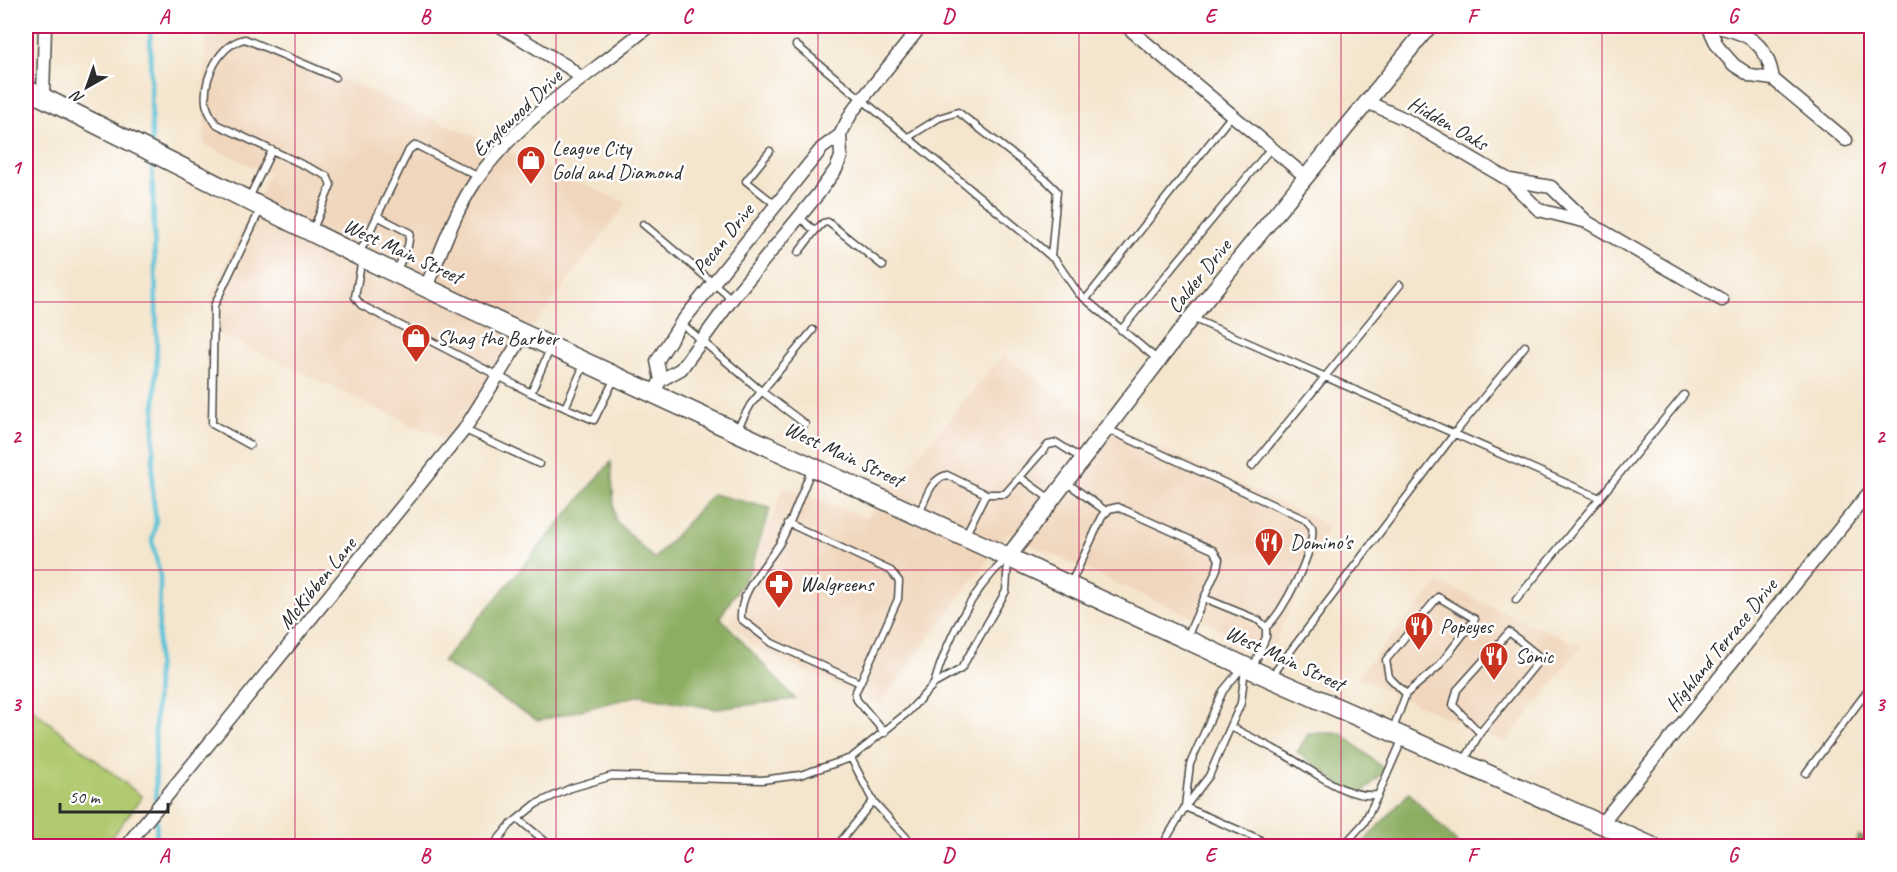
<svg xmlns="http://www.w3.org/2000/svg" width="1897" height="872" font-family="Caveat,sans-serif">
  <style>
    .built { fill: #f0d6bc }
    .green { fill: #b1ca6f; stroke: #6e7a4d; stroke-width: 1.5 }
    .forest { fill: #8cae62; stroke: #5c6c46; stroke-width: 1.5 }
    .lines { fill: none; stroke-linecap: round; stroke-linejoin: round }
    .stream { stroke: #5ac1d7; stroke-width: 4.5 }
    .service-casing { stroke: #494743; stroke-width: 9 }
    .minor-casing { stroke: #494743; stroke-width: 15 }
    .tertiary-casing { stroke: #494743; stroke-width: 18 }
    .primary-casing { stroke: #494743; stroke-width: 21 }
    .service { stroke: #fff; stroke-width: 6 }
    .minor { stroke: #fff; stroke-width: 12 }
    .tertiary { stroke: #fff; stroke-width: 15 }
    .primary { stroke: #fff; stroke-width: 18 }
    .grid { fill: none; stroke: #c2185b; stroke-width: 1.5; stroke-opacity: 0.55 }
    .labels { text-anchor: middle; stroke-width: 5; stroke-linejoin: round; paint-order: stroke }
    .street-label { font-size: 21px; fill: #2b2b2b; stroke: #fff }
    .poi-label { font-size: 21px; fill: #2b2b2b; stroke: #fff; text-anchor: start }
    .neatline { fill: none; stroke: #c2185b; stroke-width: 2 }
    .grid-label { font-size: 20px; text-anchor: middle; font-weight: bold; fill: #c2185b }
  </style>
  <rect width="100%" height="100%" fill="#fff"/>
  <filter id="ink" filterUnits="userSpaceOnUse"><feTurbulence type="fractalNoise" baseFrequency=".0167" numOctaves="2"/><feDisplacementMap in="SourceGraphic" scale="12" xChannelSelector="R" yChannelSelector="G"/><feConvolveMatrix kernelMatrix="1 2 1 2 8 2 1 2 1" color-interpolation-filters="sRGB"/></filter>
  <filter id="wash" filterUnits="userSpaceOnUse"><feTurbulence type="fractalNoise" baseFrequency=".008" numOctaves="4" result="noise"/><feDisplacementMap in="SourceGraphic" scale="24" xChannelSelector="R" yChannelSelector="G"/><feGaussianBlur stdDeviation="1.35" result="paint"/><feColorMatrix in="noise" values="0 0 0 0 0 0 0 0 0 0 0 0 0 0 0 0 0 1.4 0 .05"/><feComposite in="paint" operator="in"/></filter>
  <g filter="url(#wash)">
    <rect width="100%" height="100%" fill="#f4e5cd"/>
    <path class="built" d="M205,26h15l407,177 -180,238 -232,-109 -5,-36 59,-122 -65,-30z
      M1003,355l78,56 247,114 -57,127 -264,-118 -128,171 -126,-59 -22,-24 53,-136 82,32z
      M1439,583l143,63 -77,97 -149,-66z"/>
    <path class="green" d="M26,704l116,93 -37,49h-79z"/>
    <path class="forest" d="M611,462l4,58 39,39 59,-65 57,14 -19,61 -31,48 75,82 -79,10 -76,-14 -102,26 -96,-59z
      M1309,733h32l44,37 -27,28 -61,-46z
      M1409,793l48,50 -3,3h-94z
      M1859,836l12,5v5h-18z"/>
    <g class="lines">
      <path class="stream" d="M150,26l2,120
        M152,157l5,188 -5,143 4,33 -4,20 8,34v14l-5,142 1,72
        M156,815l1,31"/>
    </g>
  </g>
  <g filter="url(#ink)">
    <g class="lines">
      <g class="service-casing">
        <path id="service" d="M796,45l237,196 23,20 22,32 80,67
          M907,138l32,-20 19,-6 88,68 11,11 -6,66
          M770,151l-24,30 30,24
          M249,198l23,-48
          M377,216l33,17 -2,13 -12,26
          M643,224l89,75
          M815,231l8,-8 5,-1 55,44
          M312,232l19,-47 -4,-9 -111,-52c-4,-7 -9,-13 -10,-21 -3,-26 14,-59 39,-64l90,38
          M798,253l17,-22 -16,-14
          M359,254l50,-104 7,-5 63,32
          M362,259l-7,38 6,8 170,88 63,27 21,-42
          M1086,299l146,-184
          M1192,318l408,180
          M681,323l80,68 44,33
          M1121,330l150,-182
          M531,393l19,-44
          M565,408l19,-43
          M737,429l14,-25 62,-74
          M1107,429l199,91 6,7c4,21 -29,87 -46,100
          M465,430l74,34
          M250,445l-38,-21 2,-118 46,-96
          M1252,466l148,-181
          M812,468c-10,24 -19,50 -31,73 -13,23 -42,49 -40,78l31,24 88,40 -5,10 2,7 28,33
          M1021,478l29,21
          M1066,482l41,30
          M919,514c7,-15 11,-35 28,-39l39,19h19l43,-49 9,-2 25,16
          M788,523l103,48 8,10 -1,18 -38,84
          M965,536l21,-42
          M1071,583l31,-66 7,-8 9,-2 95,43 6,9 -2,10 -30,68
          M1204,598l54,22 8,7v10l-13,30
          M1516,600l168,-205
          M1271,677l184,-244 70,-87
          M934,684c13,-45 37,-92 71,-124
          M1231,727c18,9 36,18 54,28 28,15 59,44 93,40l25,-57
          M1393,729l13,-35 32,-27 37,-48 -37,-22 -52,63 3,17 17,17
          M851,758l22,43 41,45
          M1464,761l16,-28 61,-75 -32,-26 -52,58 -4,15 27,28
          M1806,773l66,-88
          M1185,806l5,-42 33,-73 18,-22
          M1185,807l74,32
          M518,819l33,27
          M493,846l17,-21 26,-21 35,-16 41,-12 150,4 38,-5 51,-17 57,-46 26,-28 27,-15 45,-78 2,-31
          M837,846l36,-45
          M1162,846l23,-39 24,-31 32,-73 4,-35
          M1343,846l21,-23 14,-28"/>
      </g>
      <g class="minor-casing">
        <path id="minor" d="M500,26l68,41 13,11
          M1126,26l180,151
          M1708,26l10,21 16,18 17,11 22,3 73,61
          M1713,26c35,7 54,16 60,53
          M43,98l2,-72
          M1367,102l38,17 104,61 30,30 48,12 135,78
          M1510,180l41,7 35,34
          M426,287c15,-34 28,-74 49,-105 44,-65 116,-107 174,-156
          M661,380l-4,-19 24,-38 141,-175 18,-13 12,-23 69,-86
          M658,385l3,-5 20,-11 51,-70 86,-105 18,-25 5,-12 -1,-22
          M1600,825l272,-336
          M126,846l338,-416 60,-96"/>
      </g>
      <g class="tertiary-casing">
        <path id="tertiary" d="M1008,557l183,-239 238,-292"/>
      </g>
      <g class="primary-casing">
        <path id="primary" d="M26,89l333,167 165,78 746,344 381,168"/>
      </g>
      <use href="#service" class="service"/>
      <use href="#minor" class="minor"/>
      <use href="#tertiary" class="tertiary"/>
      <use href="#primary" class="primary"/>
    </g>
  </g>
  <path class="grid" d="M295,26v820M556,26v820M818,26v820M1079,26v820M1341,26v820M1602,26v820M26,302h1846M26,570h1846"/>
  <defs>
    <g id="shop-pin" transform="scale(1.5)"><path d="M0 17L-7.5 6A9.5 9.5 0 1 1 7.5 6Z" fill="#c8321e" stroke="#fff"/><path d="M-5-2.5h2.3a2.7 3.5 0 0 1 5.4 0H5L5.5 6h-11ZM-1.5-2.5h3a1.5 2.3 0 0 0-3 0Z" fill="#fff"/></g>
    <g id="restaurant-pin" transform="scale(1.5)"><path d="M0 17L-7.5 6A9.5 9.5 0 1 1 7.5 6Z" fill="#c8321e" stroke="#fff"/><path d="M-5-6h1v4h1v-4h1v4h1v-4h1v5L-1.5 .5V6h-2V.5L-5-1ZM5-6V6H3V1.5H1.5Q1.5-4 5-6Z" fill="#fff"/></g>
    <g id="pharmacy-pin" transform="scale(1.5)"><path d="M0 17L-7.5 6A9.5 9.5 0 1 1 7.5 6Z" fill="#c8321e" stroke="#fff"/><path d="M-2-6h4v4h4v4h-4v4h-4v-4h-4v-4h4Z" fill="#fff"/></g>
  </defs>
  <g fill-rule="evenodd">
    <use href="#shop-pin" x="531" y="160"/>
    <use href="#shop-pin" x="416" y="338"/>
    <use href="#restaurant-pin" x="1269" y="542"/>
    <use href="#pharmacy-pin" x="779" y="584"/>
    <use href="#restaurant-pin" x="1419" y="626"/>
    <use href="#restaurant-pin" x="1494" y="656"/>
  </g>
  <g class="labels">
    <g class="street-label">
      <text transform="translate(517 113) rotate(-44)" y="7">Englewood Drive</text>
      <text transform="translate(1448 123) rotate(30)" y="7">Hidden Oaks</text>
      <text transform="translate(723 239) rotate(-51)" y="7">Pecan Drive</text>
      <text transform="translate(403 251) rotate(25)" y="7">West Main Street</text>
      <text transform="translate(1199 276) rotate(-51)" y="7">Calder Drive</text>
      <text transform="translate(844 454) rotate(25)" y="7">West Main Street</text>
      <text transform="translate(317 583) rotate(-51)" y="7">McKibben Lane</text>
      <text transform="translate(1721 645) rotate(-51)" y="7">Highland Terrace Drive</text>
      <text transform="translate(1285 658) rotate(25)" y="7">West Main Street</text>
    </g>
    <g class="poi-label">
      <text x="552" y="155">League City<tspan x="552" dy="24">Gold and Diamond</tspan></text>
      <text x="437" y="345">Shag the Barber</text>
      <text x="1290" y="549">Domino's</text>
      <text x="800" y="591">Walgreens</text>
      <text x="1440" y="633">Popeyes</text>
      <text x="1515" y="663">Sonic</text>
    </g>
  </g>
  <rect width="1897" height="872" fill="none" stroke="#fff" stroke-width="66"/>
  <g transform="translate(87 87) rotate(220)" stroke="#ffffff" stroke-width="4.5" paint-order="stroke">
  <path d="M0-4.5L10 22L0 15L-10 22Z" fill="#2b2b2b"/>
  <text y="-9" font-size="16" font-weight="bold" text-anchor="middle" fill="#2b2b2b">N</text>
  </g>
  <path d="M60 803v9h108v-9" fill="none" stroke="#2b2b2b" stroke-width="3"/>
  <text x="69" y="803" font-size="18" fill="#2b2b2b" stroke="#ffffff" stroke-width="4.5" paint-order="stroke">50 m</text>
  <rect x="33" y="33" width="1831" height="806" class="neatline"/>
  <g class="grid-label">
    <text x="164" y="23">A</text>
    <text x="425" y="23">B</text>
    <text x="687" y="23">C</text>
    <text x="948" y="23">D</text>
    <text x="1210" y="23">E</text>
    <text x="1472" y="23">F</text>
    <text x="1733" y="23">G</text>
    <text x="16" y="174">1</text>
    <text x="1880" y="174">1</text>
    <text x="16" y="443">2</text>
    <text x="1880" y="443">2</text>
    <text x="16" y="711">3</text>
    <text x="1880" y="711">3</text>
    <text x="164" y="862">A</text>
    <text x="425" y="862">B</text>
    <text x="687" y="862">C</text>
    <text x="948" y="862">D</text>
    <text x="1210" y="862">E</text>
    <text x="1472" y="862">F</text>
    <text x="1733" y="862">G</text>
  </g>
</svg>
